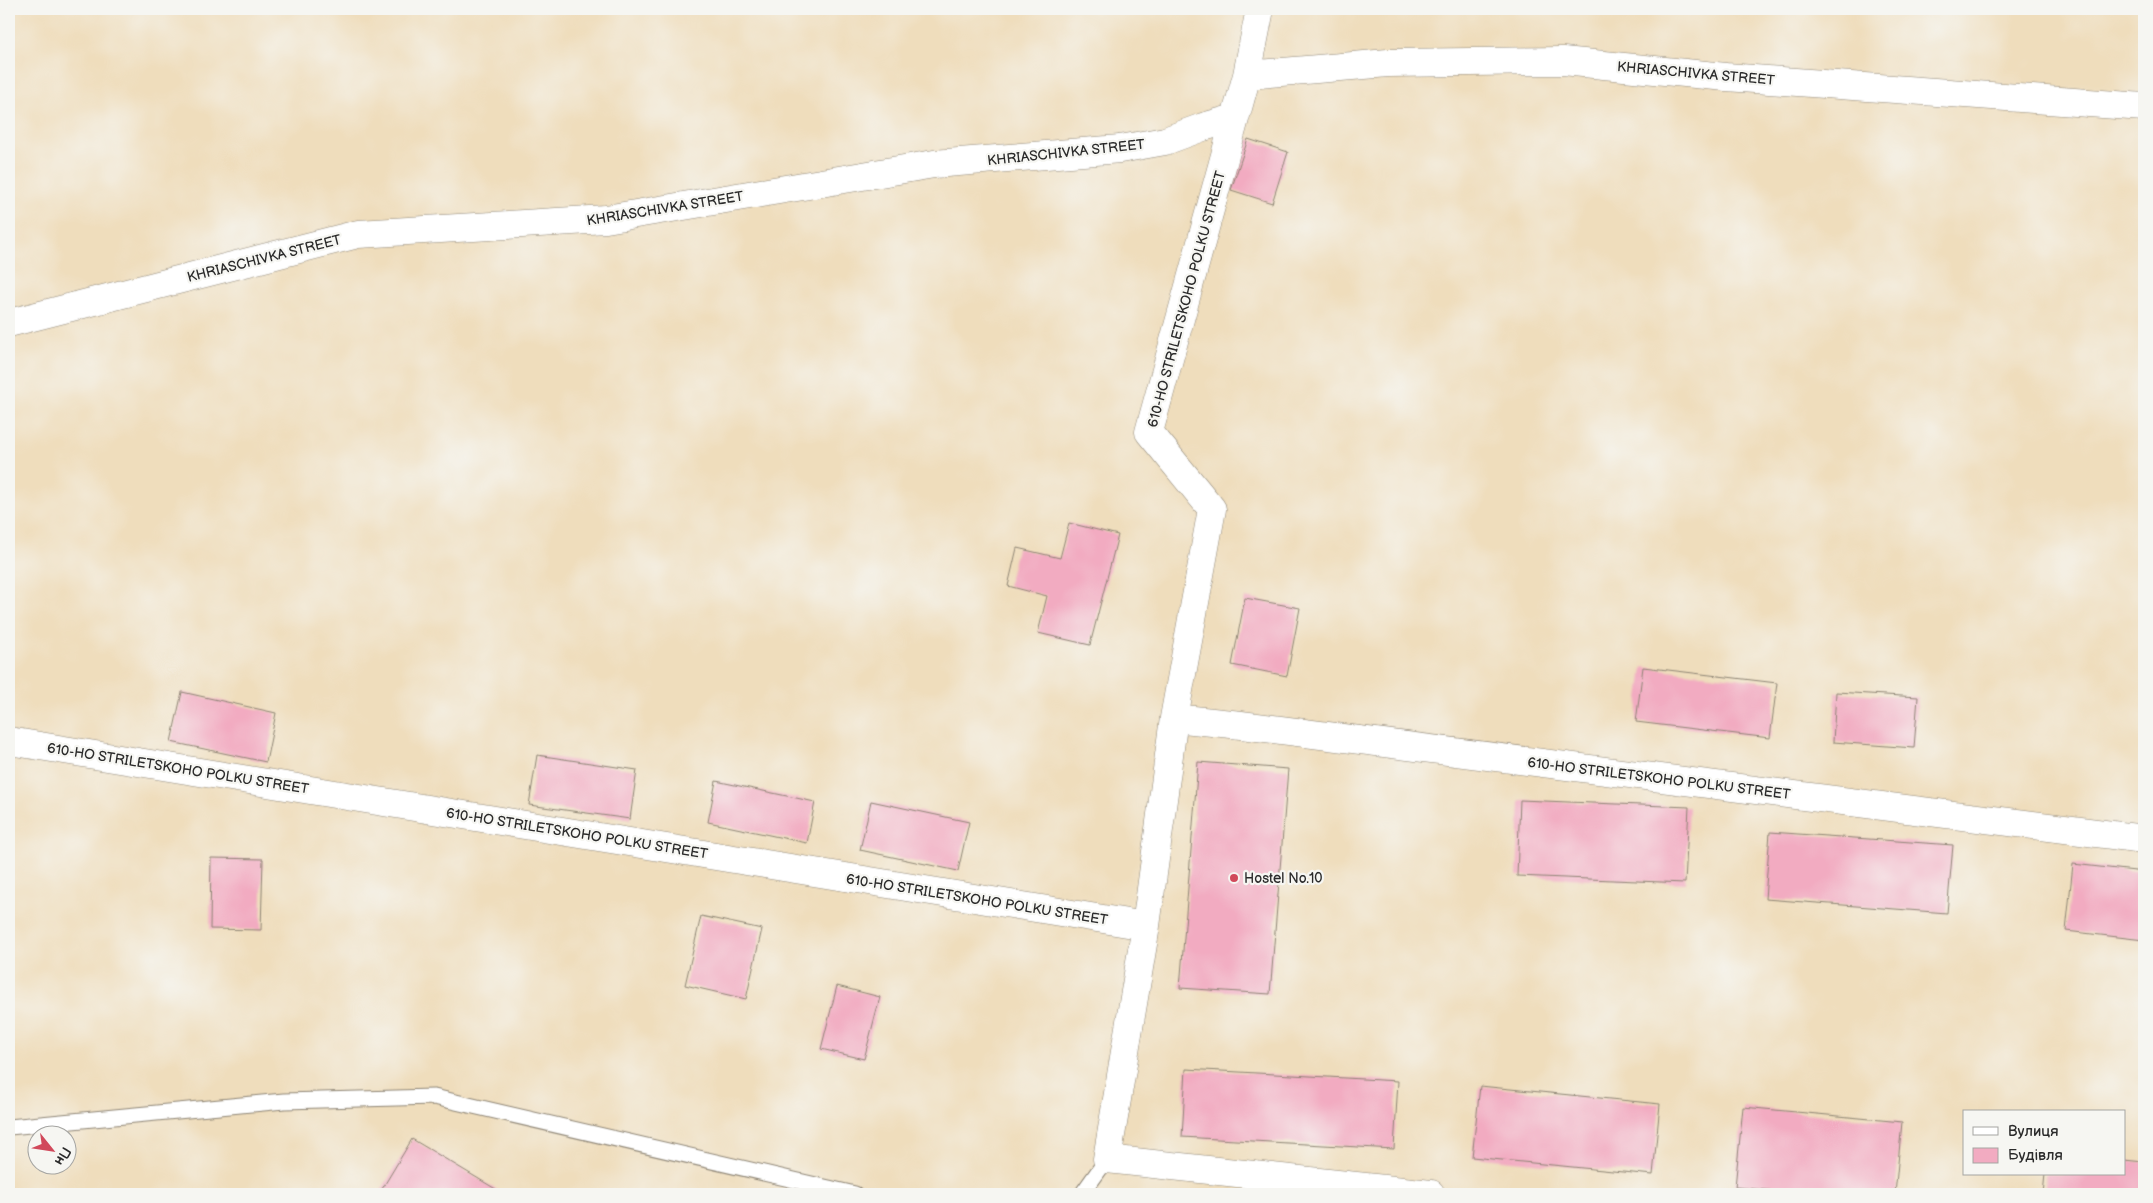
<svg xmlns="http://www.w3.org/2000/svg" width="2153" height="1203" font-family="'Balsamiq Sans',sans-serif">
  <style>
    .building { fill: #f2abc1 }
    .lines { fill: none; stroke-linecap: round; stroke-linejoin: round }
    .service-casing { stroke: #8d8474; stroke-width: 17 }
    .minor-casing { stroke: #8d8474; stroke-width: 29 }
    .service { stroke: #fff; stroke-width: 15 }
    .minor { stroke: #fff; stroke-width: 28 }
    .poi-dot { fill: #d1495b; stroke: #f6f6f2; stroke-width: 2 }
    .labels { text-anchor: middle; stroke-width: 4.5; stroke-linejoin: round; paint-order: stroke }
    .street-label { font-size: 14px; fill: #2b2b2b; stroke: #f6f6f2 }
    .poi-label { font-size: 14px; fill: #2b2b2b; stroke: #f6f6f2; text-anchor: start }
  </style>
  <rect width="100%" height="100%" fill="#f6f6f2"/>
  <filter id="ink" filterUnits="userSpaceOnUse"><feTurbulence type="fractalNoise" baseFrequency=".02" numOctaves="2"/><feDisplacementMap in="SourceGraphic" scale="10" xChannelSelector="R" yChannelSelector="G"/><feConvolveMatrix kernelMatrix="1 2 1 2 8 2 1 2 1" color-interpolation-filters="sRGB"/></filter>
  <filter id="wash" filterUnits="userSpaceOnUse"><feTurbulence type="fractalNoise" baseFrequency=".0096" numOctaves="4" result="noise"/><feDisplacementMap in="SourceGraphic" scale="20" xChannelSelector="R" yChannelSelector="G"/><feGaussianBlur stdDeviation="1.12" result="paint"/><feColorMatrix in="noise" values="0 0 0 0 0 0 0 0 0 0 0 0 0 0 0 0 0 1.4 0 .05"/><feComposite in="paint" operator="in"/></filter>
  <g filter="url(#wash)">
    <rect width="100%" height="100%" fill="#efddbc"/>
    <g id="blocks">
      <path class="building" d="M1248,139l40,13 -16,51 -41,-13z
        M1069,523l49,12 -28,110 -52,-12 9,-37 -39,-10 9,-38 43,10z
        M1245,598l55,10 -13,68 -55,-11z
        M1643,667l134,16 -7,55 -134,-16z
        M182,692l94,21 -10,49 -95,-20z
        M1836,692l82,5 -4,51 -81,-6z
        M537,755l100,15 -7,49 -101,-14z
        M1198,762l90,7 -18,225 -90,-6z
        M716,781l99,21 -8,41 -99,-21z
        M1520,800l169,7 -4,76 -168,-7z
        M871,801l98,21 -11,49 -98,-21z
        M1770,832l183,13 -6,68 -182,-14z
        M211,858l52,1 -2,71 -51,-1z
        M2073,864l71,8v68l-78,-9z
        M701,916l61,13 -16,70 -61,-14z
        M837,986l43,11 -16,62 -43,-10z
        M1186,1069l212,12 -4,68 -212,-12z
        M1480,1086l180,18 -7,71 -181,-18z
        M1743,1107l159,15 -7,72h-87l-73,-7z
        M412,1139l92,55h-125z
        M2124,1160l20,2v32h-101l2,-20h79z"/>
    </g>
  </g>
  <g filter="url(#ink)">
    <use href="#blocks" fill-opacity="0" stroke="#8d8474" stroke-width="1"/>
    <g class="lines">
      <g class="service-casing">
        <path id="service" d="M9,1127l275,-26 150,-4 421,97
          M1082,1194l25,-35"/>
      </g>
      <g class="minor-casing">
        <path id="minor" d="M1260,9l-13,66 -98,357 63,77 -38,209 -28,208 -39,233 324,35
          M1247,75l141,-12 175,-2 163,16 418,30
          M9,323l349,-89 248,-15 328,-55 186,-15 45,-8 38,-14 32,-9
          M1174,718l67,7 903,114
          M9,741l1137,185"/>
      </g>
      <use href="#service" class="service"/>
      <use href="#minor" class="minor"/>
    </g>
  </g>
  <circle class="poi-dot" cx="1234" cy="878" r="5"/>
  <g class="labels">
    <g class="street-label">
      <text transform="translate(1696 73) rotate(5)" y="5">KHRIASCHIVKA STREET</text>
      <text transform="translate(1066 152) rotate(-6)" y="5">KHRIASCHIVKA STREET</text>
      <text transform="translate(665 208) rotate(-9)" y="5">KHRIASCHIVKA STREET</text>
      <text transform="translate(264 258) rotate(-14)" y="5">KHRIASCHIVKA STREET</text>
      <text transform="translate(1186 299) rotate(-75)" y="5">610-HO STRILETSKOHO POLKU STREET</text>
      <text transform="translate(178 768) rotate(9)" y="5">610-HO STRILETSKOHO POLKU STREET</text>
      <text transform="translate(1659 778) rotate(7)" y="5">610-HO STRILETSKOHO POLKU STREET</text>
      <text transform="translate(577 833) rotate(9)" y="5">610-HO STRILETSKOHO POLKU STREET</text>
      <text transform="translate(977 899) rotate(9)" y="5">610-HO STRILETSKOHO POLKU STREET</text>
    </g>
    <g class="poi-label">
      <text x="1244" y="883">Hostel No.10</text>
    </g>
  </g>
  <rect width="2153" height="1203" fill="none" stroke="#f6f6f2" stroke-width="30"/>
  <rect x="1963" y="1110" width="162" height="65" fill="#f6f6f2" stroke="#a5a5a2"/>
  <rect x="1973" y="1127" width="25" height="8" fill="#ffffff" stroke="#a5a5a2"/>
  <text x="2008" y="1136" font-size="15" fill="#2b2b2b">Вулиця</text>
  <rect x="1973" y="1148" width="25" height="15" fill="#f2abc1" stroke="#a5a5a2"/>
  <text x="2008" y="1160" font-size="15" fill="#2b2b2b">Будівля</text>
  <g transform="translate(52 1150) rotate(120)"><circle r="24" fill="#f6f6f2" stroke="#a5a5a2"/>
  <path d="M0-4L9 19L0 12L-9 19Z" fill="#d1495b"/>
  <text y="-8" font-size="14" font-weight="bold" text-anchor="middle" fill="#2b2b2b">Пн</text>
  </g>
</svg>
